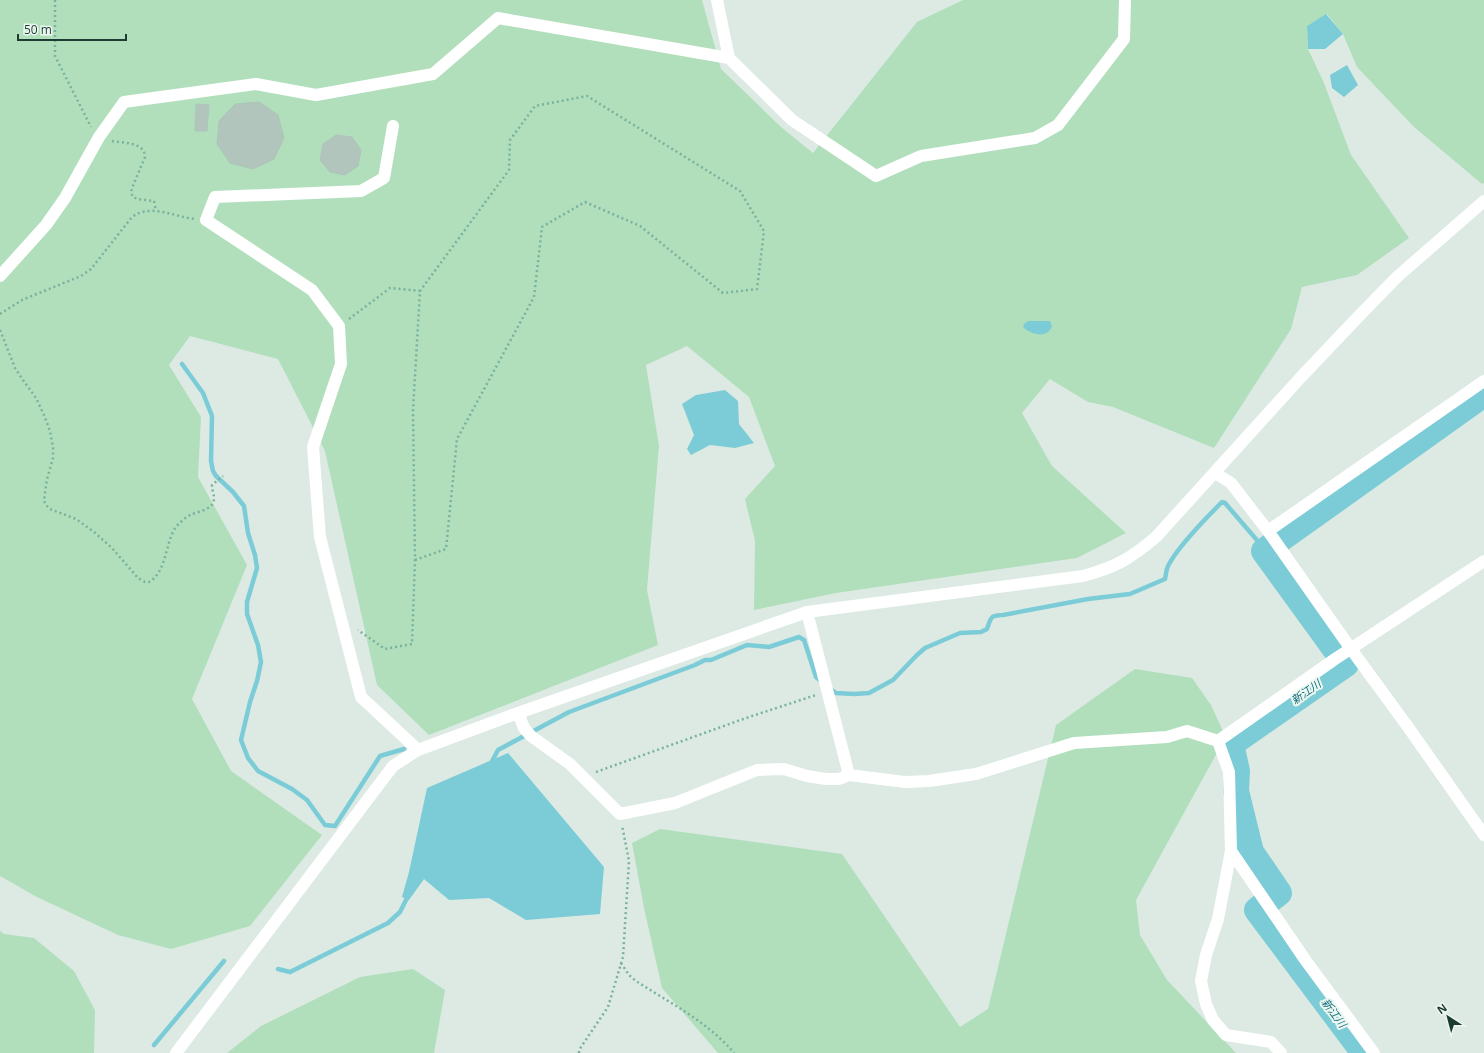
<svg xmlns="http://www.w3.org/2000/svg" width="1484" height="1053" font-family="'Open Sans','Noto Sans JP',sans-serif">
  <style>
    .green { fill: #b1dfbc }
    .water { fill: #7cccd7 }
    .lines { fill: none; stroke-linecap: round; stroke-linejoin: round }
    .stream { stroke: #7cccd7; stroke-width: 4.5 }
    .river { stroke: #7cccd7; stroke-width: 26 }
    .building { fill: #b1c5bc; stroke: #aec4ba }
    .path { stroke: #78b29e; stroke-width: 2.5; stroke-dasharray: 2 3; stroke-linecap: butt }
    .minor { stroke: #fff; stroke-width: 12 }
    .labels { text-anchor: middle; stroke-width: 4; stroke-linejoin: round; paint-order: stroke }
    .water-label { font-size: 11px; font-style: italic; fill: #116d7c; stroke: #ecf7f1 }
  </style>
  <rect width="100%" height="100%" fill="#dceae3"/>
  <path class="green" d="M0,0h702l19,69 60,58 32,26 104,-131 46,-22h521v183l-2,1 -68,-57 -57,-60 -14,-33 -16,-20 -20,12 1,23 16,34 27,72 58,83 -52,37 -55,12 -11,42 -77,119 -101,-41 -25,-5 -38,-23 -28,34 30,53 74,67 -49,25 -241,35 -82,17 1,-69 -10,-42 30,-33 -26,-69 -62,-51 -41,19 13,81 -12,144 11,55 -229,90 -52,-50 -52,-234 -47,-92 -88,-23 -21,29 32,52 -3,60 49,88 -55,134 39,72 91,64 -72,91 -79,23 -53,-14 -81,-38 -37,-21z
    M1135,669l57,9 19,27 16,35 -9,11 -82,149 4,35 27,45 69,73h-518l-56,-65 -18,-80 -12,-65 28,-14 182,25 118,173 28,-18 68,-284z
    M0,931l4,3 30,4 40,33 21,39 -1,43h-94z
    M413,969l32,21 -11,63h-207l34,-27 99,-49z"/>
  <path class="water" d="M1326,14l17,20 -18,15h-17l-1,-23z
    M1347,65l11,20 -14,12 -12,-9 -2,-13z
    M1028,321h22l2,5c-4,13 -21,9 -29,1l1,-3z
    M725,390l13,11 1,23 15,19 -19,5 -25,-3 -19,10 -4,-6 7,-14 -12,-31 14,-9z
    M508,753l96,114 -4,47 -74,6 -37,-22 -40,2 -25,-21 -15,21 -7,-3 7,-25 18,-84z"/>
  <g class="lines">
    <path class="stream" d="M182,364l21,29 9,23 -1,45 2,10 3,5 17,16 11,14 4,27 7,22 2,13 -10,34v12l11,31 3,17 -4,19 -7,21 -9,38 7,18 10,13 34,18 15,11 18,25 10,1 45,-70 24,-7
      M829,688l7,5 18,1 15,-1 24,-13 24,-25 8,-7 35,-15 21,-1 6,-3c4,-11 3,-14 16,-14l85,-16 42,-5 35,-15c1,-4 1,-9 3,-13 10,-20 38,-48 54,-64l3,1 31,36 8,12
      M490,765l8,-15 71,-38 126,-47 10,-5h6l36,-15 22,2 30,-10 5,3 12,37 6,5
      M278,969l12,3 98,-49 12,-11 9,-18
      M154,1045l70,-84"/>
    <path class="river" d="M1364,1053l-107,-143 22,-17 -28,-41 -15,-61 1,-20 -6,-27 115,-80 -82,-113 220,-157"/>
  </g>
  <path class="building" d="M259,102l19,13 6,23 -10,21 -21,10 -23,-6 -13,-19 2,-23 16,-17z
    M196,104l13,1 -2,26h-12z
    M336,135l16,2 9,13 -3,16 -13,9 -15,-3 -10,-12 3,-16z"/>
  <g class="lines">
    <path class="path" d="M55,0v56l36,71
      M112,141c11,2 33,1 33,16l-13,31 -1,5 2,4 5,2 16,2 2,10
      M0,314l22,-14 59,-24 10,-7 41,-52c19,-14 42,0 63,2
      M349,319l41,-31 30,3 -7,119 2,150 -3,84 -27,5 -27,-19
      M0,330l15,38 8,12 13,18 8,17 6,16 3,17v10l-6,21 -3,21 1,4 5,5 26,10 18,13 18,16 26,30 7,4h4c18,-10 16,-40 27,-55 4,-5 9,-9 14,-12 9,-4 24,-5 24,-17 0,-4 -2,-8 -2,-13l11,-9
      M415,560l31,-11 11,-110 77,-142 8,-70 43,-25 55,24 83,67 34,-4 7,-58 -24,-40 -153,-95 -52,10 -25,34 -1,30 -89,121
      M596,772l150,-54 70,-23
      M621,963l8,12 7,6c34,22 72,41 98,72
      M579,1053v-3l29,-43 15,-50 6,-96 -7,-36"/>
    <path class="minor" d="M717,0l12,58
      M393,126l-9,52 -23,13 -146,6 -9,23 106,70 27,36 2,38 -28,83 7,90 41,160 57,53
      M0,276l46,-51 19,-27 34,-61 25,-35 132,-18 60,11 117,-21 65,-56 231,40 63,62 84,56 45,-20 114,-18 23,-13 66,-86 1,-39
      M1215,473l16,10 37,48 83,118 57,78 76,108
      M1268,531l216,-150
      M807,612l42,163
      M518,713l6,15 7,8 39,28 50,50 55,-11 82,-33 27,-1 23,7 19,3h13l10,-4 56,7 24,-1 47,-7 98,-31 93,-6 20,-6 31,10
      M1218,741l11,31 2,79 -13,68 -12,36 -5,26 5,23 7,16 13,15 45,7 10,11
      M1218,741l117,-82 149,-98
      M1231,851l75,110 68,92
      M176,1053l217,-287 25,-16 100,-37 289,-101 276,-36c33,-9 47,-17 73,-39l145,-160 57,-60 39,-40 87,-76"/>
  </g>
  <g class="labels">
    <g class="water-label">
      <text transform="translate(1306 692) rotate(-35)" y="4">新江川</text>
      <text transform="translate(1334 1013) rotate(53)" y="4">新江川</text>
    </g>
  </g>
  <g transform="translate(1448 1017) rotate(324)" stroke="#ecf7f1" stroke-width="3" paint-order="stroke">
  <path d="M0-3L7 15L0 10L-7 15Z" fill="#1c3b31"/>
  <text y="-6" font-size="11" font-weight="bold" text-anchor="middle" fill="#1c3b31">N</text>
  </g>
  <path d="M18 34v6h108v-6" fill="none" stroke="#1c3b31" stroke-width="2"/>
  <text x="24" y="34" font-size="12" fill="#1c3b31" stroke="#ecf7f1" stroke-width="3" paint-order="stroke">50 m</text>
</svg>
